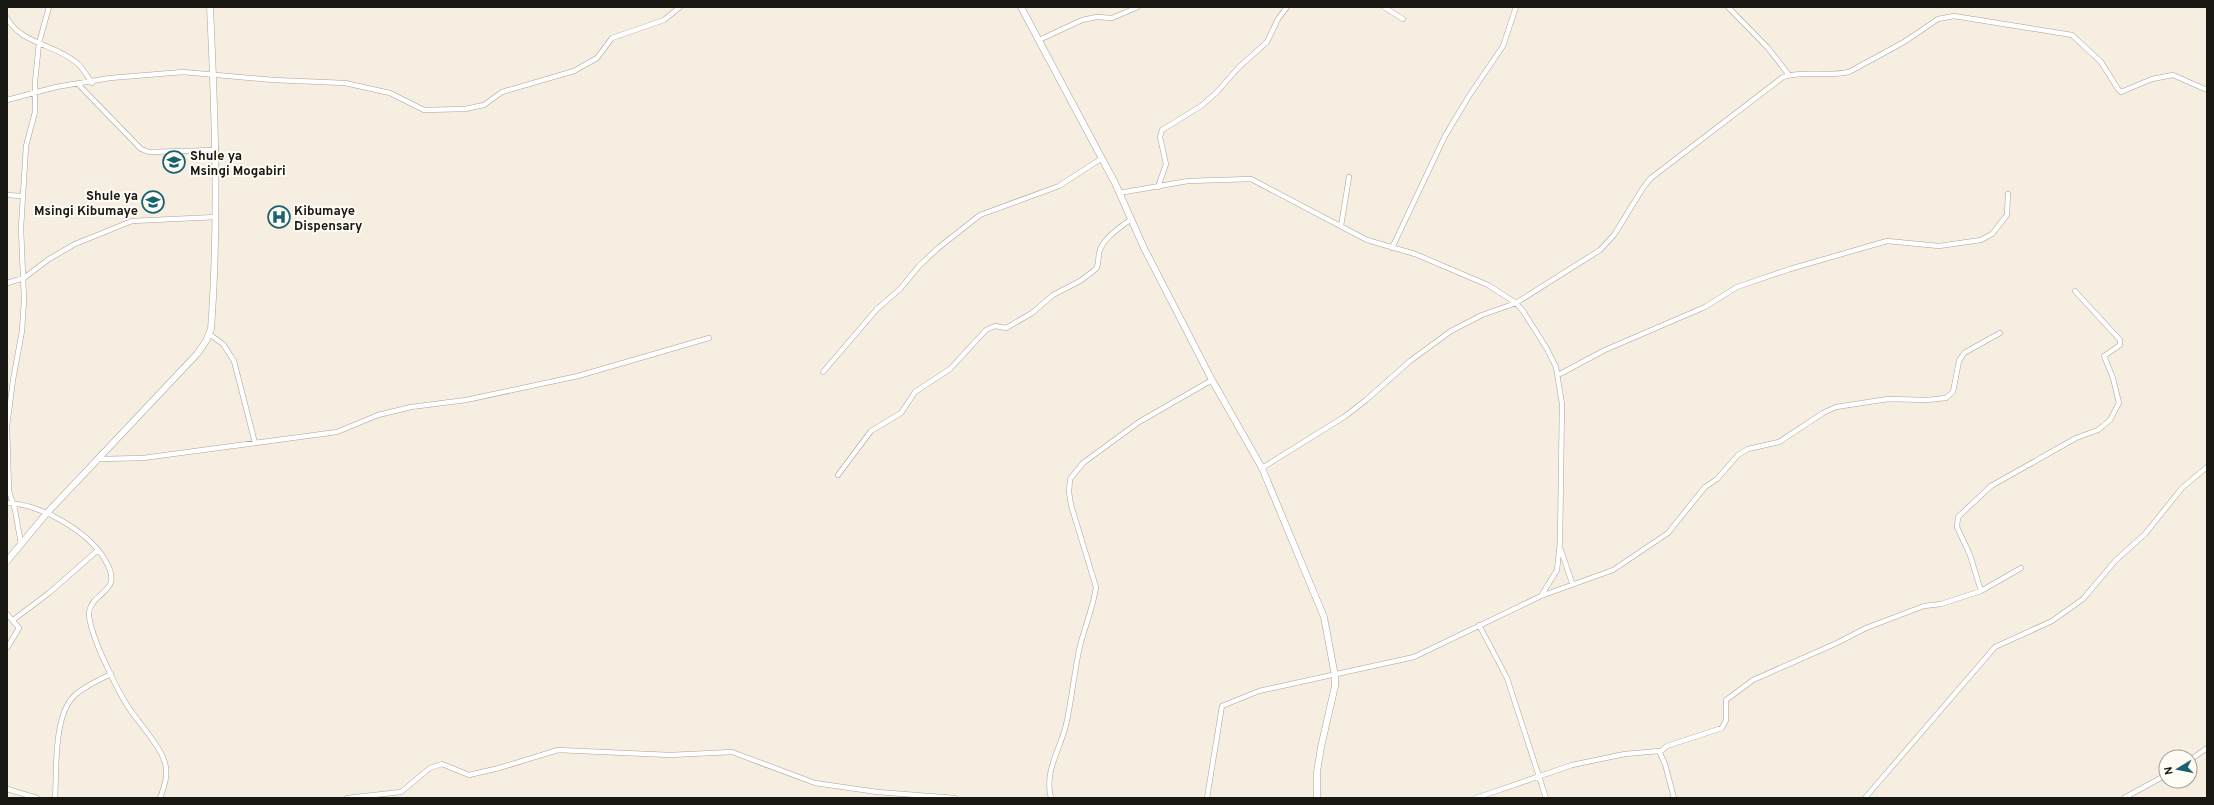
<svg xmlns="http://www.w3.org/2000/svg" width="2214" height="805" font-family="Overpass,sans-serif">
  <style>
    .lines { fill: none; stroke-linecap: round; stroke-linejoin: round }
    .street-casing { stroke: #aaa396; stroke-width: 5.5 }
    .secondary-casing { stroke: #aaa396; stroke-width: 7 }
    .street { stroke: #fff; stroke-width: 4.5 }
    .secondary { stroke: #fff; stroke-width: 6 }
    .labels { text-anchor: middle; stroke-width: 4; stroke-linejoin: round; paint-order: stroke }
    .poi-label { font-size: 13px; font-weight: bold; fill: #191712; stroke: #fffcf6; text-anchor: start }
  </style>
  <rect width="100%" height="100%" fill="#f6eee0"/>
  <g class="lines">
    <g class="street-casing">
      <path id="street" d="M1384,7l19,12
        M1728,7l40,41 21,27
        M7,18c14,26 48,26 70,45 6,5 10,13 15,20
        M1039,40l43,-20 15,-3 15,1 26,-11
        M79,85l62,64 8,3 67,-2
        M7,100l49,-13 54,-9 73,-6 90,8 72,3 45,10 34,17 41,-1 19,-4 18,-13 72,-21 23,-13 15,-20 52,-18 16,-13
        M1158,187l8,-23 -6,-27 2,-7 39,-24 15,-13 23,-26 28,-25 11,-23 9,-12
        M1119,193l69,-12 63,-2 116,61 48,14 73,31 28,18 7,8 24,38 9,18 6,37 -2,138 -3,28 -16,26
        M7,195l15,1
        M1341,226l8,-49
        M1392,248l53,-112 24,-40 34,-50 13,-39
        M7,283l17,-5 25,-19 26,-15 57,-23 84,-4
        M209,334l14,10 11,17 21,82
        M823,372l54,-63 23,-20 19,-23 18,-17 43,-34 79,-29 43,-28
        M1558,375l47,-25 100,-43 32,-20 53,-18 97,-28 52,5 42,-6 11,-6 15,-19 1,-21
        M99,459l44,-1 194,-26 41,-17 33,-8 55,-7 112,-24 131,-38
        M1262,468l82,-51 22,-17 44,-39 41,-30 31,-16 34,-12 84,-53 14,-15 29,-47 8,-10 132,-101c22,-7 45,0 66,-5l55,-30 34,-23 16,-3 118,19 29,27 17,27 3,3 31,-13 21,-4 34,15
        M838,475l33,-44 30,-18 14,-21 35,-23 36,-39 9,-4 11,2 26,-15 21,-18 27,-14 16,-12c3,-5 2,-10 3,-16 3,-14 20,-25 31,-33
        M7,503c33,1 79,27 97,55 22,36 -11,31 -15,54 -1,10 9,35 13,44 8,16 15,34 25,49 9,15 32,39 37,55 5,13 1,25 -4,38
        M21,544l-6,-34 -6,-19 -2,-65 6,-46 9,-49 2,-31 -3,-72 5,-82 9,-34v-30l4,-39 10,-36
        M1561,550l11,33
        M1981,591l-11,-36 -13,-28 1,-10 33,-31 85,-48 22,-8 12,-10 9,-17 -6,-25 -9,-22 16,-11v-5l-45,-49
        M7,614l12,14 -12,20
        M13,620l36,-27 49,-43
        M1479,625l28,53 39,120
        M1660,752l7,-6 55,-18 4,-8v-20l27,-20 84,-37 29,-15 58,-22 17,-2 40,-13 40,-23
        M2190,760l17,-12
        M7,789l30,9
        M55,798c2,-28 -2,-81 19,-102 9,-9 25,-16 37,-22
        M347,798l54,-6 29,-24 12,-4 27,11 30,-7 59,-18 112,5 62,-3 83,31 62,9 78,6
        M1051,798c-7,-27 9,-48 15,-73 6,-26 8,-53 14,-79 5,-20 13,-38 16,-59l-25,-82 -2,-13 1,-13 13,-16 56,-41 73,-42
        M1207,798l15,-92 37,-15 155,-34 127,-61 72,-26 55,-37 37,-46 12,-8 21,-24 10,-6 31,-7 44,-29 13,-6 52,-8 39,1 19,-2 7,-6 6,-31 5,-8 36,-20
        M1476,798l96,-33 53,-11 34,-3 6,13 9,34
        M1865,798l130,-151 57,-26 31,-22 33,-39 29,-26 37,-46 25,-21
        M2124,798l42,-23"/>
    </g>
    <g class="secondary-casing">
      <path id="secondary" d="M1021,7l94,176 29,65 68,132 50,88 62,149 11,59v10l-14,61 -4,25v26
        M7,561l39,-47 151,-160 9,-13 5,-12c8,-108 4,-215 -1,-322"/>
    </g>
    <use href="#street" class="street"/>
    <use href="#secondary" class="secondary"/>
  </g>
  <defs>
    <g id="school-ring" transform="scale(1.15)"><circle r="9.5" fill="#fffcf6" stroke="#18636f" stroke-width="1.5"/><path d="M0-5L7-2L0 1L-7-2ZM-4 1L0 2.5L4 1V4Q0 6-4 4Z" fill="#18636f"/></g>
    <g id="hospital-ring" transform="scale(1.15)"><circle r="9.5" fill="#fffcf6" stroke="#18636f" stroke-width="1.5"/><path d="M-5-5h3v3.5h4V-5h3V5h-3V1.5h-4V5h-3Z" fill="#18636f"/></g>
  </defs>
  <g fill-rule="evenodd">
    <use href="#school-ring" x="174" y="162"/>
    <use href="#school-ring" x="153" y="202"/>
    <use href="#hospital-ring" x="279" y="217"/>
  </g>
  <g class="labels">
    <g class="poi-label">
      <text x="190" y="160">Shule ya<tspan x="190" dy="15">Msingi Mogabiri</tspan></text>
      <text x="138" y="200" text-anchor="end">Shule ya<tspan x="138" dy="15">Msingi Kibumaye</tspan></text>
      <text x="294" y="215">Kibumaye<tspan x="294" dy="15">Dispensary</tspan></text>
    </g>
  </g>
  <rect width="2214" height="805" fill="none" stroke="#191712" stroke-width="16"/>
  <g transform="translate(2178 769) rotate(260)"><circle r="19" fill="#fffcf6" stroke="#a3a09b"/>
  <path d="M0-3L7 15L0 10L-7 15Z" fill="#18636f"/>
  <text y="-6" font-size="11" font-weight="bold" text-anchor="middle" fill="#191712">N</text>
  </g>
</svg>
